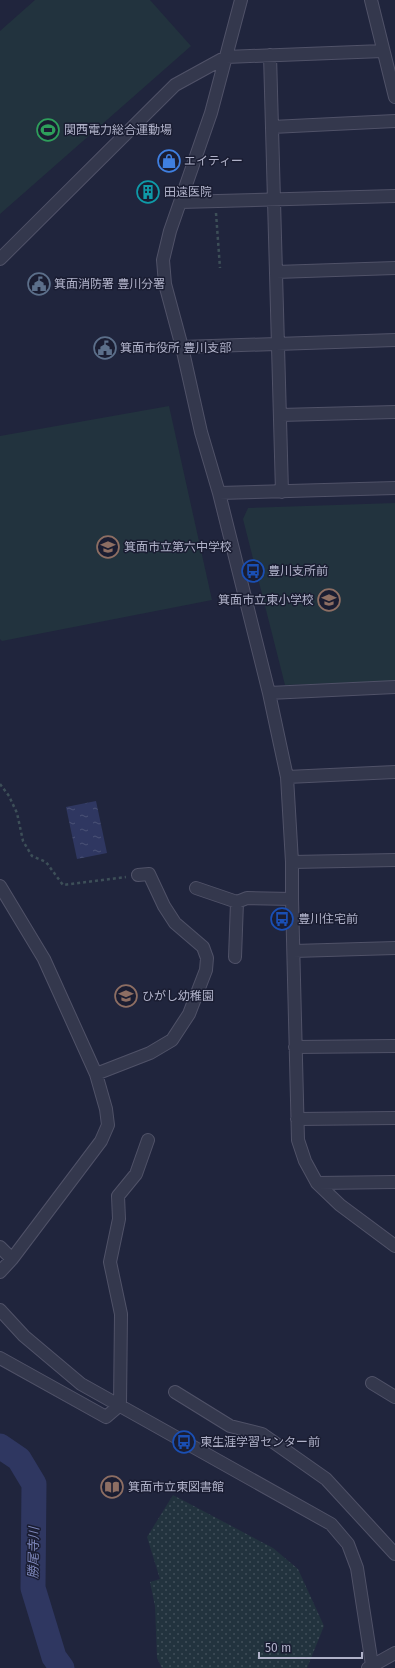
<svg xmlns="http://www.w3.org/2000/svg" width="395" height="1668" font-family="'Fira Sans','Noto Sans JP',sans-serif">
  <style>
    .grass { fill: url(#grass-dots) }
    .pitch { fill: #22333e }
    .water { fill: url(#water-ripples) }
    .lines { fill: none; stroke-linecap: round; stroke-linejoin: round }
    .river { stroke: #2f3761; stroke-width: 25 }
    .minor-casing { stroke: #505268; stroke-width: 14 }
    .path { stroke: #3d4f58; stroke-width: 2.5; stroke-dasharray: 3 3; stroke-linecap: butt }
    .minor { stroke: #34384d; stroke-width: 12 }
    .labels { text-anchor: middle; stroke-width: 3; stroke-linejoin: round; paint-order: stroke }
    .poi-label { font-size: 12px; fill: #b0b2c9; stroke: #1a1d32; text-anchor: start }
    .water-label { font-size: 13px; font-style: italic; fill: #7c85b8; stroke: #1a1d32 }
  </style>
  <defs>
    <pattern id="grass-dots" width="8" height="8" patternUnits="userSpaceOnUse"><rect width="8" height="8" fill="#22333e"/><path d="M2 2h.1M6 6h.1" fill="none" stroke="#404e59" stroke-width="1.8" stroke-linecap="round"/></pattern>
    <pattern id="water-ripples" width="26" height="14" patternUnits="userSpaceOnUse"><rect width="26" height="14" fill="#2f3761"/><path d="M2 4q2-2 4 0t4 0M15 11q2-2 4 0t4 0" fill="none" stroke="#4b5276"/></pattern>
  </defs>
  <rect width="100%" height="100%" fill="#20253d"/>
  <path class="grass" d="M173,1495l100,53 25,21 26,57 -17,42h-145l-5,-10 -2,-52 -5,-24 10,-3 -13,-42z"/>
  <path class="pitch" d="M35,0h115l41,46 -191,168v-183z
    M169,406l43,194 -210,41 -2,-2v-203z
    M395,503v178l-110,4 -42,-166 5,-11z"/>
  <path class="water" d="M96,801l11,52 -30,6 -11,-52z"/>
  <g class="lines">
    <path class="river" d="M0,1446l19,13 15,25 -1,104 21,69 8,11"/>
    <g class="minor-casing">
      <path id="minor" d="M241,0l-30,113 -41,118 -7,29 2,24 17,63 19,85 18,61 50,200 18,84 5,85v37l6,241 7,21 12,22 23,22 55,41
        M371,0l24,97
        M270,55l12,437
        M272,127l123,-6
        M180,202l215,-6
        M0,259l175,-174 51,-28 157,-6
        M276,272l119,-4
        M182,347l213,-7
        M280,415l115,-3
        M219,493l176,-5
        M269,693l126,-6
        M287,777l108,-5
        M292,862l103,-2
        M0,886l44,73 52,115 10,35 2,16 -7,16 -89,118 -12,13
        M196,888l41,14 10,-4 45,1
        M294,951l101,-3
        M235,957l2,-55
        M295,1047l100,-1
        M96,1074l54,-21 22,-13 17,-26 17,-44 1,-12 -4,-11 -28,-24 -11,-17 -15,-32 -11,1
        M297,1119l98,-1
        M317,1183l78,-1
        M0,1247l12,12
        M0,1310l24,26 57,48 250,140 17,20 9,24 15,97
        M0,1358l106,59 14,-12 1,-91 -11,-52 9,-43 -1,-23 18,-22 12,-34
        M372,1383l23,14
        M175,1392l55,34 32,8 64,45 69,75
        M368,1668l27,-15"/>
    </g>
    <path class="path" d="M216,213l4,55
      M0,784l9,12 8,17 6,28 9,15 14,6 17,23 63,-8"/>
    <use href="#minor" class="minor"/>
  </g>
  <defs>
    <g id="stadium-ring" transform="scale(1.15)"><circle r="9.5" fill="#1a1d32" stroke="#2e9e5b" stroke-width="1.5"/><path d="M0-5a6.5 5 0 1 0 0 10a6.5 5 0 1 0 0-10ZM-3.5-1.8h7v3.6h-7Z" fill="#2e9e5b"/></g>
    <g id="shop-ring" transform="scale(1.15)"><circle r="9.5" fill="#1a1d32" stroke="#3f7fe0" stroke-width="1.5"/><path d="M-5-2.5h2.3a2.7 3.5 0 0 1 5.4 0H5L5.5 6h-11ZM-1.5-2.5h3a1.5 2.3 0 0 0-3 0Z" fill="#3f7fe0"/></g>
    <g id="building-ring" transform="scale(1.15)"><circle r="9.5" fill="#1a1d32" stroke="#0f9aa8" stroke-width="1.5"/><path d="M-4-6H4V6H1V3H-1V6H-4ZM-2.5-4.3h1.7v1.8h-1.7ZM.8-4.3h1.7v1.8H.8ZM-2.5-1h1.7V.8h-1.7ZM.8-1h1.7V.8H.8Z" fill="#0f9aa8"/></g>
    <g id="civic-ring" transform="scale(1.15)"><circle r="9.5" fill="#1a1d32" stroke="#5c6f8a" stroke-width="1.5"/><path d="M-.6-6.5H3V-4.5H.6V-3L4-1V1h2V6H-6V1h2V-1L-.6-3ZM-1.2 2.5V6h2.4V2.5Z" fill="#5c6f8a"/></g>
    <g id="school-ring" transform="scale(1.15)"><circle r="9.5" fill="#1a1d32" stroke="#8d6e63" stroke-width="1.5"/><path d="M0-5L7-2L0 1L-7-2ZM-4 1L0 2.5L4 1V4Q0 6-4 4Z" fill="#8d6e63"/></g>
    <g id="bus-ring" transform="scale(1.15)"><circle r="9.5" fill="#1a1d32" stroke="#1a4fb4" stroke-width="1.5"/><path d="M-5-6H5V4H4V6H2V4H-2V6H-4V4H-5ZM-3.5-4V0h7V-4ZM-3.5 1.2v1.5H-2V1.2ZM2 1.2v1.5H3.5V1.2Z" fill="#1a4fb4"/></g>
    <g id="library-ring" transform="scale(1.15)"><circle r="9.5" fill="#1a1d32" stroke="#8d6e63" stroke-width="1.5"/><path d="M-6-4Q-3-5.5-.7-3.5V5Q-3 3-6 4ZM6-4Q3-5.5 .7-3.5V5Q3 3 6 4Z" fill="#8d6e63"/></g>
  </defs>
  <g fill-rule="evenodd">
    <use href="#stadium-ring" x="48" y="130"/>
    <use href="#shop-ring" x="169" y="161"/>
    <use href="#building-ring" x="148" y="192"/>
    <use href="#civic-ring" x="39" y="284"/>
    <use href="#civic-ring" x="105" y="348"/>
    <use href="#school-ring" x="108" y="547"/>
    <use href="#bus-ring" x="253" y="571"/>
    <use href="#school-ring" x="329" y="600"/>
    <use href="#bus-ring" x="282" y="919"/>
    <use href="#school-ring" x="126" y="996"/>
    <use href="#bus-ring" x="184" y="1442"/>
    <use href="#library-ring" x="112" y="1487"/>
  </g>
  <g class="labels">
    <g class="poi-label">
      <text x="64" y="134">関西電力総合運動場</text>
      <text x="184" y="165">エイティー</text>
      <text x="164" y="196">田遠医院</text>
      <text x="54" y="288">箕面消防署 豊川分署</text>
      <text x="120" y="352">箕面市役所 豊川支部</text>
      <text x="124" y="551">箕面市立第六中学校</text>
      <text x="268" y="575">豊川支所前</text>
      <text x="314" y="604" text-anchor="end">箕面市立東小学校</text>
      <text x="298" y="923">豊川住宅前</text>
      <text x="142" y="1000">ひがし幼稚園</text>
      <text x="200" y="1446">東生涯学習センター前</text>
      <text x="128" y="1491">箕面市立東図書館</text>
    </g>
    <g class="water-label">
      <text transform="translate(33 1553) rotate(-89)" y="5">勝尾寺川</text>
    </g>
  </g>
  <path d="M259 1652v6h103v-6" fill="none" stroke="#b0b2c9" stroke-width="2"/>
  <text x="265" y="1652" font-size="12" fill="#b0b2c9" stroke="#1a1d32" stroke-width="3" paint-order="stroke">50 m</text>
</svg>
